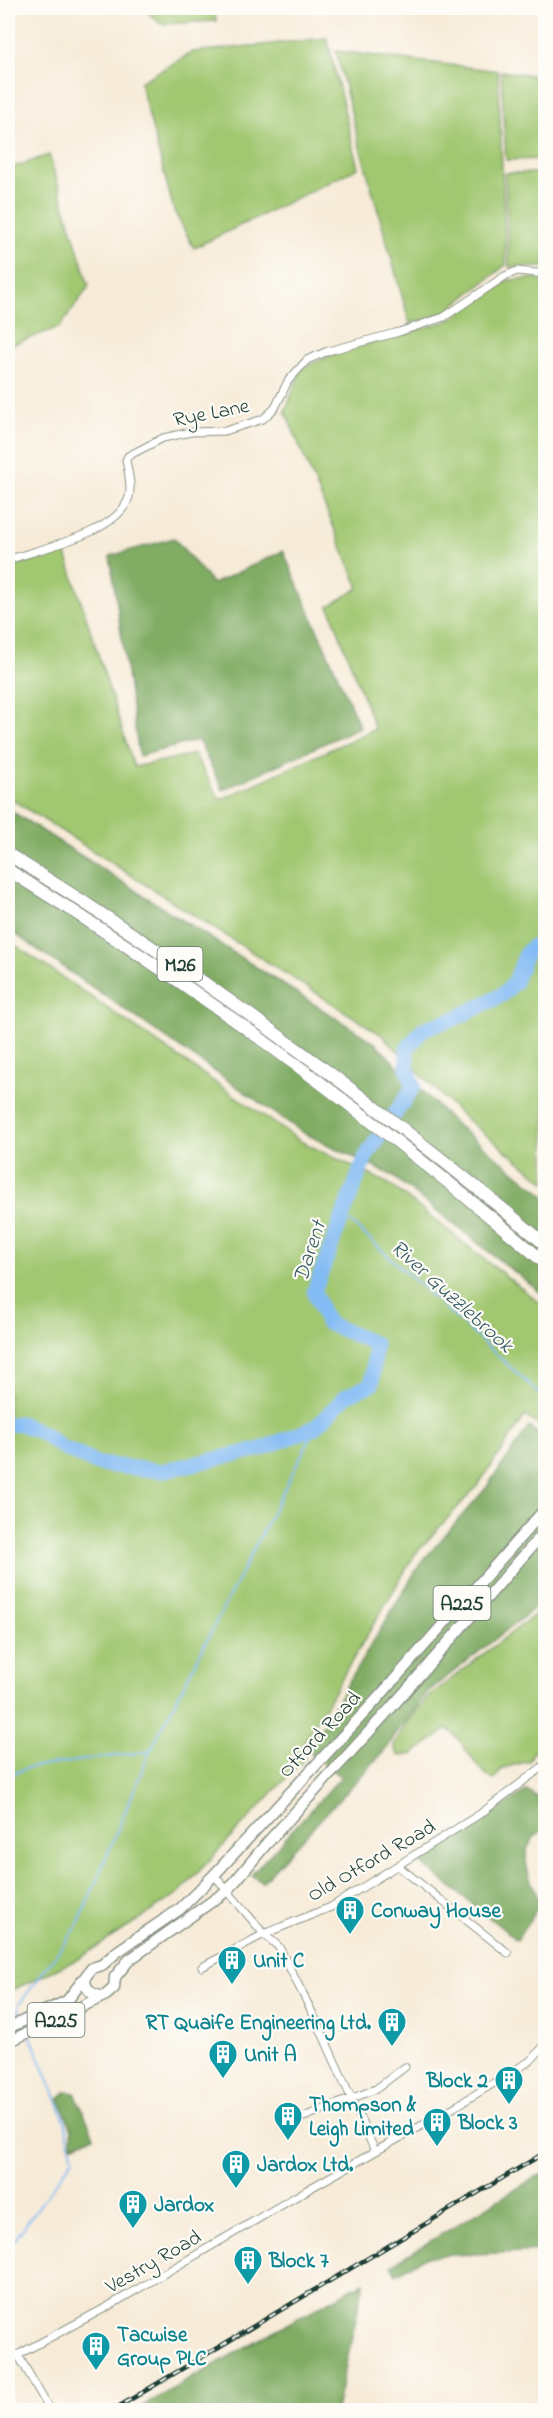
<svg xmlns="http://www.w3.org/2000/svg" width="553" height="2418" font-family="'Indie Flower',sans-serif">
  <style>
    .green { fill: #a1c771; stroke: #608252; stroke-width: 1.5 }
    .forest { fill: #80ac63; stroke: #50744c; stroke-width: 1.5 }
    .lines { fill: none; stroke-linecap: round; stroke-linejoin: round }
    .stream { stroke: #83bbf4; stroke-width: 2 }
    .river { stroke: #83bbf4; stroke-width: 15 }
    .minor-casing { stroke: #8b9486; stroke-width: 9 }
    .primary-casing { stroke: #8b9486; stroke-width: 13 }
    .motorway-casing { stroke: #8b9486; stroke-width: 14 }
    .minor { stroke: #fff; stroke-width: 7 }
    .primary { stroke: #fff; stroke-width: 10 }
    .motorway { stroke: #fff; stroke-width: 12 }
    .rail-casing { stroke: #1f3d34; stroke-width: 4.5 }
    .rail { stroke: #fdfcf7; stroke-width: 2; stroke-dasharray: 7; stroke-linecap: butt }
    .labels { text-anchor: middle; stroke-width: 4.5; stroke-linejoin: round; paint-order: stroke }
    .shield { fill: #fdfcf7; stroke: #62766e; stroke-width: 1.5 }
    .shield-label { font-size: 20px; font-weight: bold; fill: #1f3d34 }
    .street-label { font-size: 21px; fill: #1f3d34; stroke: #fdfcf7 }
    .culture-label { font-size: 21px; font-weight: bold; fill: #0d838f; stroke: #fdfcf7; text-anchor: start }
    .water-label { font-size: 22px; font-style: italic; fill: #385c64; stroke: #fdfcf7 }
  </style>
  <rect width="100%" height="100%" fill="#fdfcf7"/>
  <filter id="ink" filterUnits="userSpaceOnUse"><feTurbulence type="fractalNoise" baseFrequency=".0167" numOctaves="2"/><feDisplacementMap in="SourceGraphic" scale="12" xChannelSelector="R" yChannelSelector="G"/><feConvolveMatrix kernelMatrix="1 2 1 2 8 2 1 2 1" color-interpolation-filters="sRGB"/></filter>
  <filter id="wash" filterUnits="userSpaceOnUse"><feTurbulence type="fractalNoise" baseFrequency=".008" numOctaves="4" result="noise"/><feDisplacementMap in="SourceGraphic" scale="24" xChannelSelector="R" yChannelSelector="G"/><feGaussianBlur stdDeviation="1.35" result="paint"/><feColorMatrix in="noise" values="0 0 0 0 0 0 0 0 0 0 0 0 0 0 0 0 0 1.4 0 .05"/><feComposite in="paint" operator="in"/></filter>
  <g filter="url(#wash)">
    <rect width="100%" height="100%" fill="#f7ebd8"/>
    <path class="green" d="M143,8h71l2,13 -55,3z
      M327,38l31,130 -164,80 -20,-37 -34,-129 53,-30z
      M336,51l162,20 8,194 -62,48 -34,11 -52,-184z
      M501,71l44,6v82l-39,1z
      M49,155l40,131 -29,41 -52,19v-177z
      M505,173h40v94h-36z
      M537,278l8,6v898l-85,-68 -78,-79 -374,-238v-228l56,-21 70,219 60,-13 26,46 155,-71 -46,-123 30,-18 -74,-177 17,-43 37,-16 109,-31 60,-41z
      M8,940l294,202 87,42 156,123 1,123 -21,-14 -47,69 -63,69 -114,193 4,11 -126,135 -99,65 -72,34z
      M545,1607v135l-10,7 -6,12 -26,7 -10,12c-22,-15 -26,-36 -45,-51l-37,26h-13l-4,-10 11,-20 24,-29z"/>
    <path class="forest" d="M174,538l39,46 70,-33 77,176 -137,63 -25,-50 -59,16 -29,-200z
      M8,809l367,234 78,79 92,74v100l-154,-121 -87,-42 -296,-204z
      M529,1427l16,12v161l-120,94c-9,20 -27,31 -37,53l-126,135 -11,-7 90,-98 -34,-26 113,-187 66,-76z
      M527,1790l18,13v25c-32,22 -16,46 -5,76l-23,36 -97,-78z
      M66,2092l9,1 19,43 -22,9v-16l-13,-30z
      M545,2174v77l-118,5 -31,18 -5,-9 145,-88z
      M364,2282l-28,128h-200l122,-70z"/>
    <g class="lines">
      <path class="stream" d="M344,1216l198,180
        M8,1776l19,-8 123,-17 166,-324
        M23,2019l-6,-12 61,-82 72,-174
        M8,2249l65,-90 -8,-39 -35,-85"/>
      <path class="river" d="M8,1425l11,-2 23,10 19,14 37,17 63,7 100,-22 55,-22 30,-31 26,-12 3,-40 -48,-21 -13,-32 52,-135 48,-70 -7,-19v-18l16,-20 33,-11 46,-23 13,-13 11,-29 6,-6 14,-6"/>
    </g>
  </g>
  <g filter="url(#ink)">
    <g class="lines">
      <g class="minor-casing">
        <path id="minor" d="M8,560c32,-12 110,-26 121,-63 3,-12 -1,-25 -3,-37l2,-4 35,-18 28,-6 34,-1 38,-12 12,-11 13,-27 19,-21 21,-9 71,-19 45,-15 61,-41 12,-5 29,3
          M398,1866l110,87
          M214,1875l50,59 15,13 39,77 57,127
          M202,1967l62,-33 67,-27 149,-93 66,-50
          M283,2125l93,-36 29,-22
          M18,2355l32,55
          M8,2360l99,-53 207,-121 144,-81 72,-44 16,-17"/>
      </g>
      <g class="primary-casing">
        <path id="primary" d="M85,1977c-1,11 6,18 17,19
          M8,2028l59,-27 25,-33 10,-3 16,-14 62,-42 34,-34 164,-177 168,-190
          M8,2042l98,-47 8,-7 1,-11 14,-17 99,-70 39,-47 123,-134 156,-179"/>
      </g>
      <g class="motorway-casing">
        <path id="motorway" d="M8,854c190,118 367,246 538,391
          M8,870c189,117 369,248 538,394"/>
      </g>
      <use href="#minor" class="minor"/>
      <use href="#primary" class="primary"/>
      <use href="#motorway" class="motorway"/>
      <g class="rail-casing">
        <path id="rail" d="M113,2410l433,-258"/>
      </g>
      <use href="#rail" class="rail"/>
    </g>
  </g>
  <defs>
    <g id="building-pin" transform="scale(1.5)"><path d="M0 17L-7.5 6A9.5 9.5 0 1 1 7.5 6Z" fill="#0f9aa8" stroke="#fdfcf7"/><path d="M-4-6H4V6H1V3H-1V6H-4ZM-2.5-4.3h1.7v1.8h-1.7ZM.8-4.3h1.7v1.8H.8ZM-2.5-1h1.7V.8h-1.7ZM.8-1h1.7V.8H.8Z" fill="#fff"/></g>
  </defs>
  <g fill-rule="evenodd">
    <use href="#building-pin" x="350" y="1910"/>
    <use href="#building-pin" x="232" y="1960"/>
    <use href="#building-pin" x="392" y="2022"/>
    <use href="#building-pin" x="223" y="2054"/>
    <use href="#building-pin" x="509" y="2080"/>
    <use href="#building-pin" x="288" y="2116"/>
    <use href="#building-pin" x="437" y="2122"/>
    <use href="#building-pin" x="236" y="2164"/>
    <use href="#building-pin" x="133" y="2204"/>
    <use href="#building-pin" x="248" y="2260"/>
    <use href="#building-pin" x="96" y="2346"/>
  </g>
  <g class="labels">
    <g class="shield">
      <rect x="157.5" y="947" width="45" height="34" rx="4.5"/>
      <rect x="433.5" y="1586" width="57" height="34" rx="4.5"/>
      <rect x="27.5" y="2003" width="57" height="34" rx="4.5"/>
    </g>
    <g class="shield-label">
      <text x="180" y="971">M26</text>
      <text x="462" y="1610">A225</text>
      <text x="56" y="2027">A225</text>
    </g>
    <g class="street-label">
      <text transform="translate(211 412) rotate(-11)" y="7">Rye Lane</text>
      <text transform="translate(319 1734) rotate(-47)" y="7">Otford Road</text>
      <text transform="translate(371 1860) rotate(-30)" y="7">Old Otford Road</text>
      <text transform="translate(153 2261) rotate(-30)" y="7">Vestry Road</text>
    </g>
    <g class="culture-label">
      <text x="371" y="1917">Conway House</text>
      <text x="253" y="1967">Unit C</text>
      <text x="371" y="2029" text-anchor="end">RT Quaife Engineering Ltd.</text>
      <text x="244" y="2061">Unit A</text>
      <text x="488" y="2087" text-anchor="end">Block 2</text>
      <text x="309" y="2111">Thompson &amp;<tspan x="309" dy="24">Leigh Limited</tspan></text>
      <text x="458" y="2129">Block 3</text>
      <text x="257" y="2171">Jardox Ltd.</text>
      <text x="154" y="2211">Jardox</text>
      <text x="269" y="2267">Block 7</text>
      <text x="117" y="2341">Tacwise<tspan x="117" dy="24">Group PLC</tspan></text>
    </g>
    <g class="water-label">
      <text transform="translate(308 1251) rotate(-72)" y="8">Darent</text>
      <text transform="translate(453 1295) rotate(42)" y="8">River Guzzlebrook</text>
    </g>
  </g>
  <rect width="553" height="2418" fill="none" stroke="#fdfcf7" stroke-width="30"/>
</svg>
